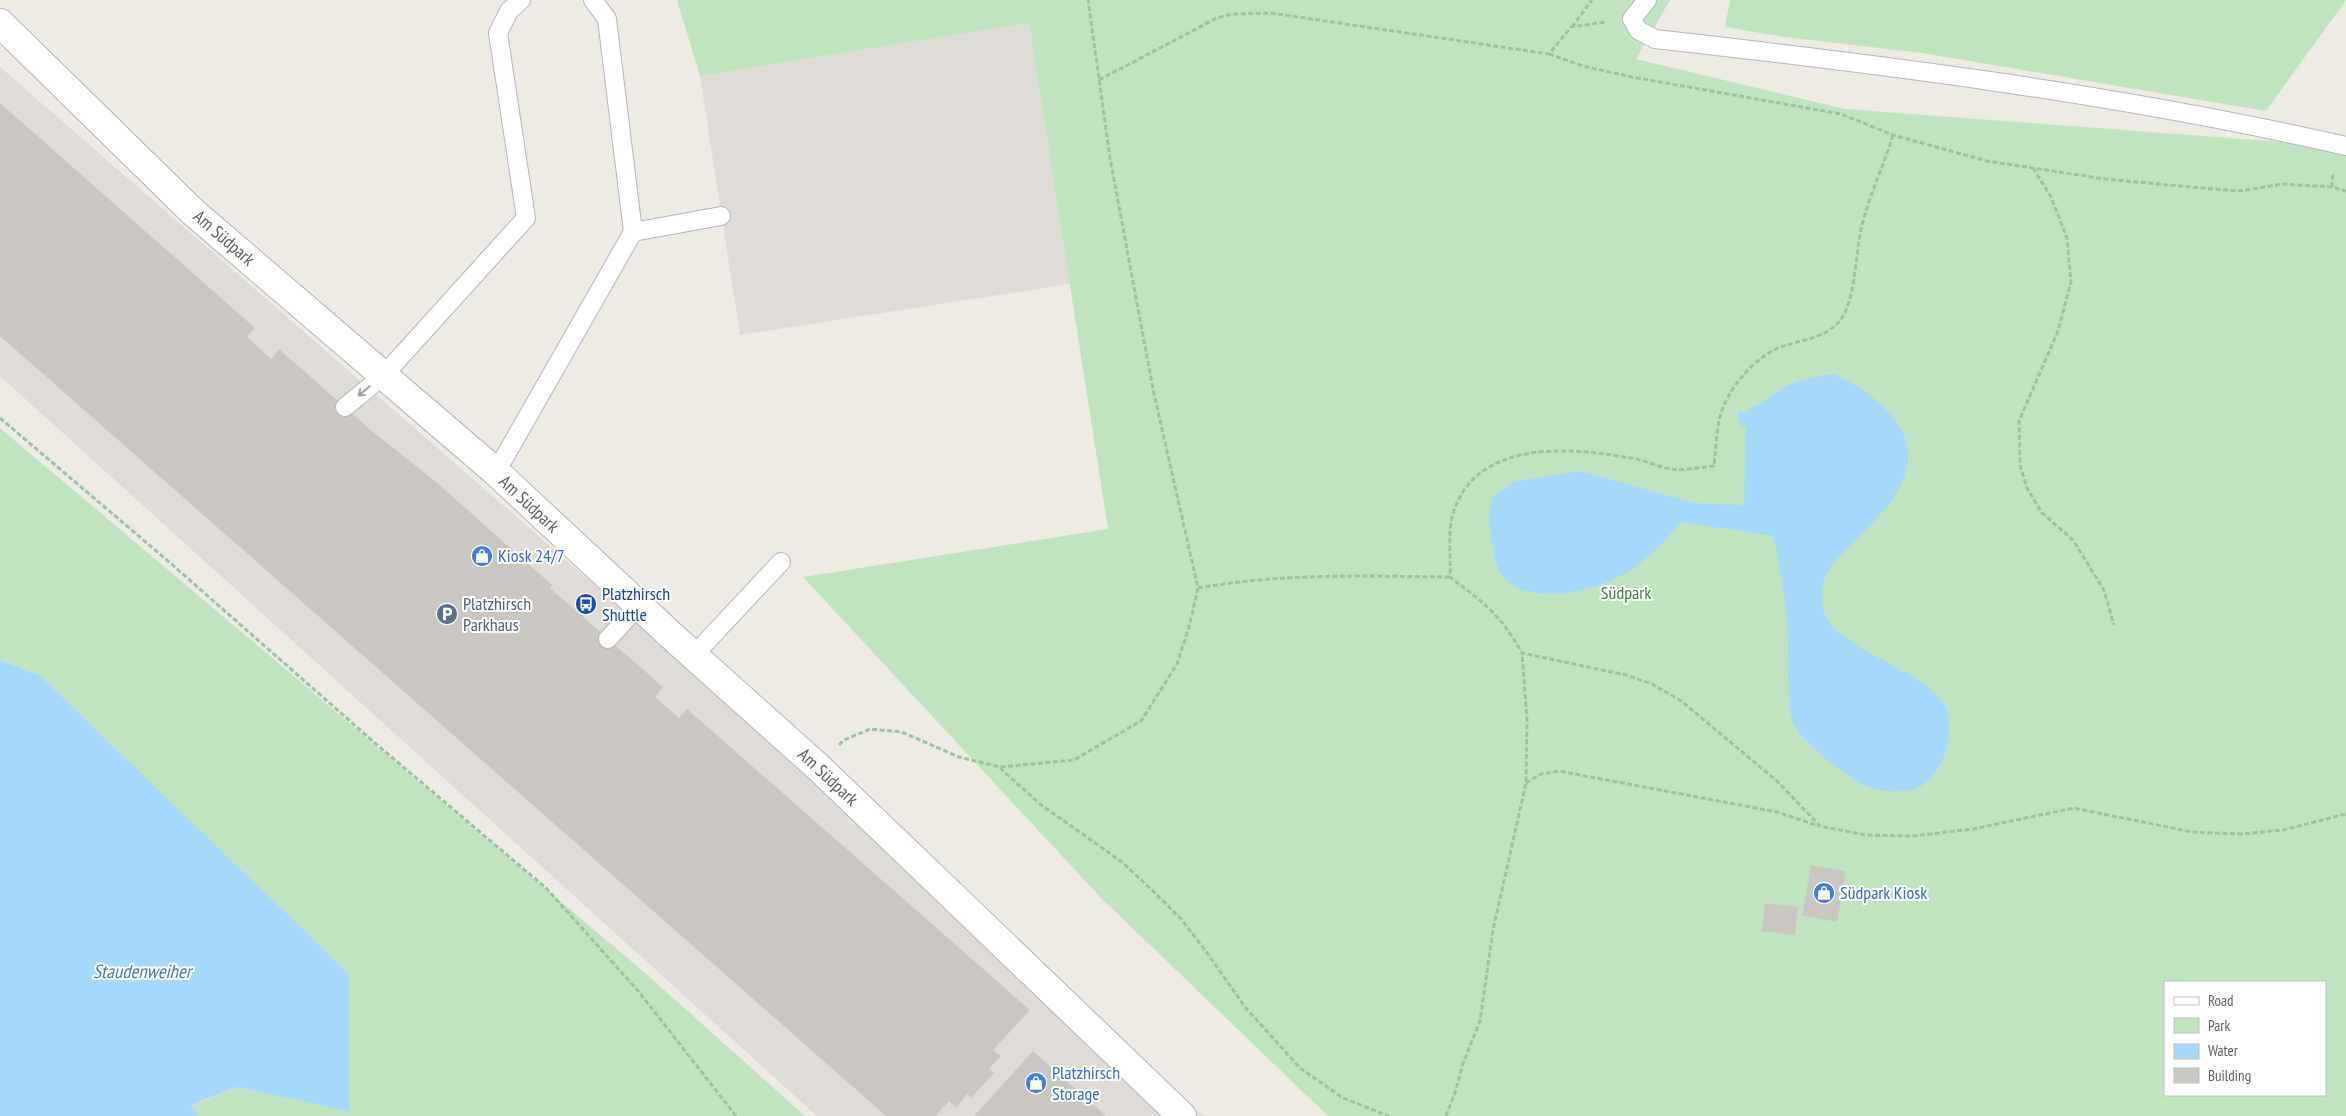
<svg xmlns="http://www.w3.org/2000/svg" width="2346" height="1116" font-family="'PT Sans Narrow',sans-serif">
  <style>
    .industrial { fill: #dfdcd7 }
    .green { fill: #c1e4c0; fill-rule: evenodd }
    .water { fill: #a5d8fb }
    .building { fill: #cac7c2 }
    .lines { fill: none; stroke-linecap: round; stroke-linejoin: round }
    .lane-casing { stroke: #b3b6ba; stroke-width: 20 }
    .street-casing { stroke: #b3b6ba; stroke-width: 30 }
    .path { stroke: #9ac4a4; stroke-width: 3; stroke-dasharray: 5 2.5; stroke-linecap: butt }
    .lane { stroke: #fff; stroke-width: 18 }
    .street { stroke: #fff; stroke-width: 28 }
    .oneway { stroke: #9d9fa1 }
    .labels { text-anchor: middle; stroke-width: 4; stroke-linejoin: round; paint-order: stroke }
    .street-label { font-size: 18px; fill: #5b5f63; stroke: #fff }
    .shop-label { font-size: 18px; fill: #366cbe; stroke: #fff; text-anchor: start }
    .park-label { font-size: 18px; fill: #39843a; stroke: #fff }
    .transit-label { font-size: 18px; fill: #164399; stroke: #fff; text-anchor: start }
    .service-label { font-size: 18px; fill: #4e5e75; stroke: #fff; text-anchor: start }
    .water-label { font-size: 19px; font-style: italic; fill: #4279ad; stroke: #fff }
  </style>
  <rect width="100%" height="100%" fill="#edebe3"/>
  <path class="industrial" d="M1029,23l41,261 -330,51 -40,-259z
    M0,67l1204,1049h-387l-817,-740z"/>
  <path class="green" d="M677,0h993l-34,59 209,50 477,36 24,6v965h-1018l-226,-217 -299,-322 305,-48 -79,-506 -329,53zM2165,982h160v113h-160z
    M1730,0h616l-80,111 -344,-58 -138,-16 -59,-10z
    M0,428l644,544 161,144h-607l-8,-10 47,-19 112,23 -310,-435 -39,-15z"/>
  <path class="water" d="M1835,374c27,14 52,30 67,57 24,48 -27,89 -57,120 -8,8 -20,21 -22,33 -2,6 0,15 0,22 4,43 105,62 124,103 2,5 2,12 2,18 1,13 -3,27 -9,38 -7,11 -17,24 -30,25 -12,2 -24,2 -35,-1 -21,-5 -75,-46 -82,-67 -7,-22 -4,-52 -5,-75 0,-37 -7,-75 -15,-111l-92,-14c-15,18 -31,35 -50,48 -31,20 -100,39 -129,6 -6,-7 -13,-45 -13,-55 0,-8 2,-16 3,-23l21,-16 68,-11 113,32 50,2 2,-78 -7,-2 -1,-13h10l3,-5c12,-3 18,-9 27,-16 17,-11 37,-15 57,-17z
    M0,660l39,15 310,299v137l-112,-24 -46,18 7,11h-198z"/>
  <path class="building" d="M0,103l255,225 -8,9 24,22 8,-10 94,83 62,49 117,104 -2,3 113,99 -8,10 24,21 8,-9 343,301 -37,40 8,6 -12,13 5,4 -23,25 -4,-4 -11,14 -7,-7 -13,15h-50l-886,-780z
    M1811,865l35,6 -9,51 -35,-6z
    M1765,903l33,4 -3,28 -33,-4z
    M1033,1051l73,65h-132z"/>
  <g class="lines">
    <g class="lane-casing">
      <path id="lane" d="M1647,0l-15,19 6,11 17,9c232,26 463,55 691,107
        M633,232l88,-16
        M345,407l38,-31 143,-158 -28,-185 11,-22 12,-11
        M496,472l137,-240 -26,-213 -14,-19
        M608,639l31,-34
        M694,655l87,-93"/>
    </g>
    <g class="street-casing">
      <path id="street" d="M0,23l193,189 303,260 178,166 144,129 364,349"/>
    </g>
    <path class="path" d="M1572,27l20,-27
      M1549,54l34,12 49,11 209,37 52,21 94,26 118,18 96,9 39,3 42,-7 50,3 14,4
      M1099,80l118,-62 15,-4 39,-1 278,41 22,-27 36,-5
      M1893,135c-9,30 -23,59 -31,90 -6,25 -6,62 -16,85 -12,30 -45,28 -70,39 -23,11 -45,37 -54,61 -6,17 -6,39 -8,56 -13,1 -29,5 -42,3 -12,-1 -24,-8 -36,-10 -64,-12 -162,-22 -184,58 -4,16 -1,43 -2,60 34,26 51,38 72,76l104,22 26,9 28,16 97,81 43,45 45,9 48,1 60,-7 101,-21 118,24 49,2 42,-4 63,-16
      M2033,168l18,29 16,41 4,44 -13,49 -39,90 1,44 7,23 15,25 31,27 31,50 10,35
      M2332,187l1,-15
      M0,418l168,143 207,182 171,145 93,104 97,124
      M1198,588c84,-15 168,-12 252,-11
      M839,745l5,-5 26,-11 32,3 57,25 41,10 74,-7 67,-39 36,-57 12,-37 9,-39 -45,-199 -43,-231 -22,-158
      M1000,768l40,36 82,58 32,30 27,27 24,31 40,57 55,61 43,30 46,18
      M1526,783l15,-9 18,-3 218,41 42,14
      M1446,1116l10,-26 6,-24 18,-45 13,-91 33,-147 1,-63 -5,-67"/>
    <use href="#lane" class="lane"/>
    <use href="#street" class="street"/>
  </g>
  <defs><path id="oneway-shaft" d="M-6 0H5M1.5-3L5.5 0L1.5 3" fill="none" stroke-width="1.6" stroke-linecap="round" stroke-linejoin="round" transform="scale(1.25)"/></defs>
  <use class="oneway" href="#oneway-shaft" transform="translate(364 391) rotate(140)"/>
  <defs>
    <g id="shop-disc" transform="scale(1.125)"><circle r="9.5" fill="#3f7fe0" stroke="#fff"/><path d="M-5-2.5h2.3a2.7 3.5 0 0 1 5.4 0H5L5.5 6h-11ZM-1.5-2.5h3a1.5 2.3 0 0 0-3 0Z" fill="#fff"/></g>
    <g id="bus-disc" transform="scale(1.125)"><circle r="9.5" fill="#1a4fb4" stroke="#fff"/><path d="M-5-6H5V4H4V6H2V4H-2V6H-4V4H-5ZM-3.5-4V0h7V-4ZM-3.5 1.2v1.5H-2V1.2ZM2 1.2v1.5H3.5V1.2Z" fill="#fff"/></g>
    <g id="parking-disc" transform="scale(1.125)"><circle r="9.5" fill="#5c6f8a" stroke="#fff"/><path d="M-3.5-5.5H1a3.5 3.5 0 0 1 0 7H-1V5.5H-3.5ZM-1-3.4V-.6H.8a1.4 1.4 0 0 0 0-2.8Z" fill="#fff"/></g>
  </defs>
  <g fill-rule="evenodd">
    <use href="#shop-disc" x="482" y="556"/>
    <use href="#bus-disc" x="586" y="604"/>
    <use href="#parking-disc" x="447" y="614"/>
    <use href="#shop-disc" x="1824" y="893"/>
    <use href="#shop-disc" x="1036" y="1083"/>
  </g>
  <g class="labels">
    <g class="street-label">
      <text transform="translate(224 238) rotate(41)" y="6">Am Südpark</text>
      <text transform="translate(529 504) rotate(43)" y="6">Am Südpark</text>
      <text transform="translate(828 777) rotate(43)" y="6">Am Südpark</text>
    </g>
    <g class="shop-label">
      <text x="498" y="562">Kiosk 24/7</text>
      <text x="1840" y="899">Südpark Kiosk</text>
      <text x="1052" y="1079">Platzhirsch<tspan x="1052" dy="21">Storage</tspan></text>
    </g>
    <g class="park-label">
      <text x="1626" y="599">Südpark</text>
    </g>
    <g class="transit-label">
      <text x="602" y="600">Platzhirsch<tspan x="602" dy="21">Shuttle</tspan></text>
    </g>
    <g class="service-label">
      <text x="463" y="610">Platzhirsch<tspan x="463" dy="21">Parkhaus</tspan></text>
    </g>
    <g class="water-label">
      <text x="142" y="978">Staudenweiher</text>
    </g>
  </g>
  <rect x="2164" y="981" width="162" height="115" fill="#ffffff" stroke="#bdbfc1"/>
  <rect x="2174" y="997" width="25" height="8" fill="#ffffff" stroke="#bdbfc1"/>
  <text x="2208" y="1006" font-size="15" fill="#5b5f63">Road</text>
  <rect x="2174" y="1018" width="25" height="15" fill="#c1e4c0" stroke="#bdbfc1"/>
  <text x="2208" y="1031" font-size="15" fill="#5b5f63">Park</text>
  <rect x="2174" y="1044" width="25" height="15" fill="#a5d8fb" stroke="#bdbfc1"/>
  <text x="2208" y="1056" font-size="15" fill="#5b5f63">Water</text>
  <rect x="2174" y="1068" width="25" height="15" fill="#cac7c2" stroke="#bdbfc1"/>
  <text x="2208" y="1081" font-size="15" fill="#5b5f63">Building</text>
</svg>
